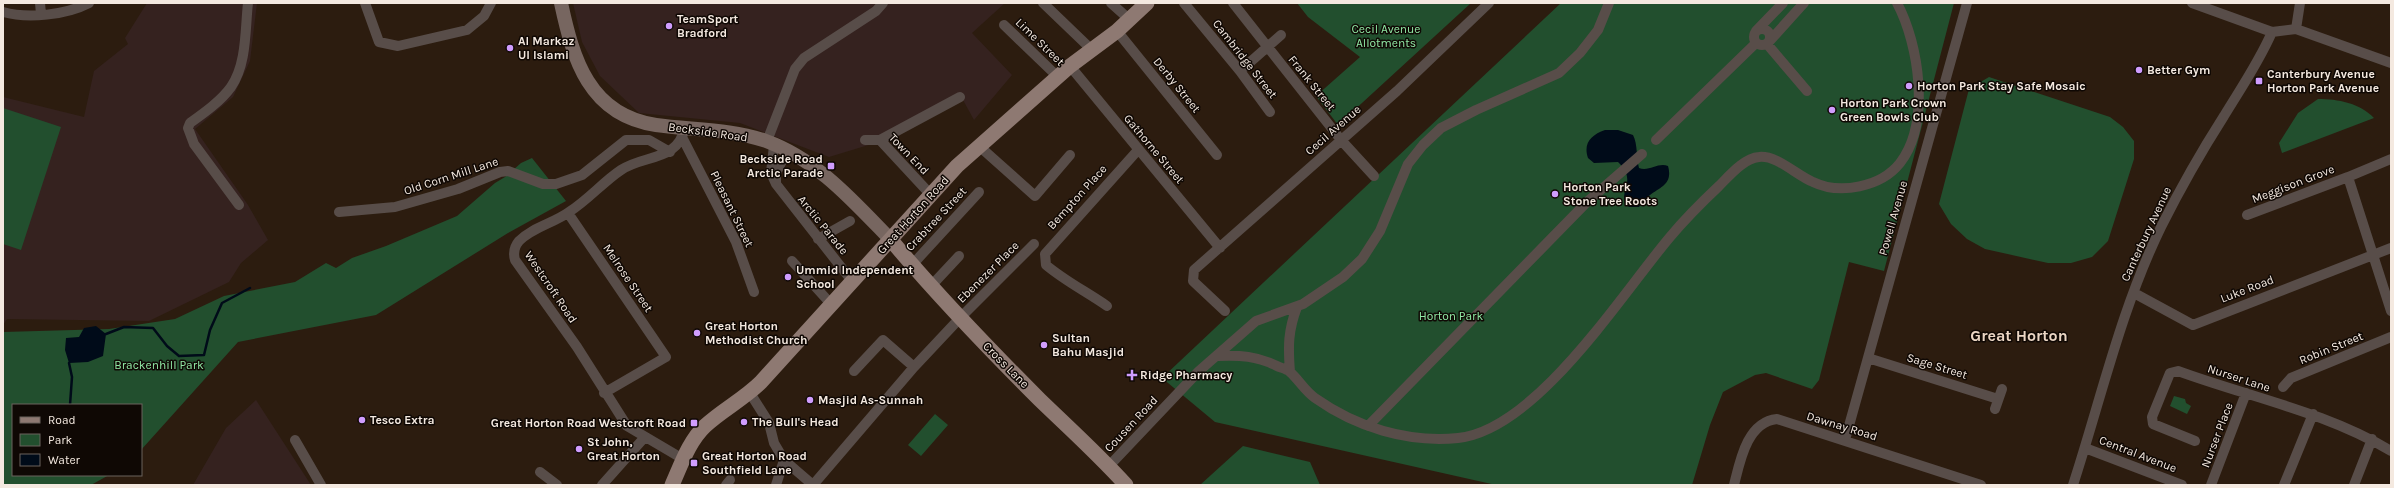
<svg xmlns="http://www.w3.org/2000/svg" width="2394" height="488" font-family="Karla,sans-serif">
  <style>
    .industrial { fill: #35221f }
    .green { fill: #224f2e }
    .water { fill: #000b19 }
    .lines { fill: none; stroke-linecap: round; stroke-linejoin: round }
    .stream { stroke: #000b19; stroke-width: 2.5 }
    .street { stroke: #584d49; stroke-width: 10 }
    .secondary { stroke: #776660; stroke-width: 14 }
    .primary { stroke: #8e7972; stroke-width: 15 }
    .poi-dot { fill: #d09dfe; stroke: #0f0804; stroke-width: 1.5 }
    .labels { text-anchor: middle; stroke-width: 3; stroke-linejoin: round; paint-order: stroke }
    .poi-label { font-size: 12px; font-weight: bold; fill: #f4e9e0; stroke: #0f0804; text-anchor: start }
    .park-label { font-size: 12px; fill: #90e8a4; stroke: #0f0804 }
    .street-label { font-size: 12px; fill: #f4e9e0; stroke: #0f0804 }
    .district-label { font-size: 16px; font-weight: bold; fill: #ebd6c4; stroke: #0f0804 }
  </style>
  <rect width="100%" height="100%" fill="#2c1c0f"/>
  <path class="industrial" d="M147,3h110l-7,58 -17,36 -38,32 53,76 20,35 -27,23 -12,19 -80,39 -142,-2 -4,6v-228l81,20 10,-46 34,-27 -3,-6z
    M573,3h432l-33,30 40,42 -38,45 -11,-20 -78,40 -56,17 -89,-34 -101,-10 -39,-37 -18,-34z
    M256,400l55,85h-118l33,-57z"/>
  <path class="green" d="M1297,3h174l-133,122 -22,-29 44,-39 -52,-40z
    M1561,3h393l-70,268 -35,-9 -30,118 -7,9 -46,-16 -11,2 -32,17 -13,33 -18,60h-196l-281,-63 -53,-44z
    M1989,77l121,40 13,10 11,14v18l-26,82 -16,16 -21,6h-23l-63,-14 -18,-10 -16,-15 -12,-20 30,-115z
    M2318,99c20,0 42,4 56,19l-92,35 -3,-10 19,-30z
    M3,108l58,19 -40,123 -18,-6z
    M532,158l34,43 -58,32 -132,82 -138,27 -97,108v-45h-128v70h96l-18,10h-88v-153l106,-3 66,-10 49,-23 71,-14 31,-19 10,5 16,-10 34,-12 71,-30 38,-33 10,-6 16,-14z
    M2174,396l11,3 1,4 5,3 -4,8 -17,-8z
    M935,414l13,11 -27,31 -13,-11z
    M1243,446l67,16 10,23h-120z"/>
  <path class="water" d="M1605,130h13l15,5c5,10 3,22 6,33 10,4 19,-6 29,-2 5,18 -7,21 -18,29 -5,3 -8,8 -11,12h-10l-4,-3c-5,-15 12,-24 -7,-42l-24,1 -6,-5c-5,-15 3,-23 17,-28z
    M96,326l10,8 -3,22 -15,6 -19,1 -4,-13 1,-12 13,-1 5,-9z"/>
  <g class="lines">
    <path class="stream" d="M106,334l18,-7 29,1 14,18 12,10 25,-1 6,-25 12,-27 28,-15
      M69,363l3,14 -2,28"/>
    <path class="street" d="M40,3l1,11
      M365,3l14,39 19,4 69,-16 17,-14 7,-13
      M1043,3l49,47
      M1111,3l19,17
      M1184,3l56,68 30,41
      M1233,3l108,137 33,36
      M1804,3l-37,41 40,47
      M2192,3l80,29 24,-3 95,34
      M3,12c25,7 63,3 86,-9
      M1004,25l54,52
      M1754 37a8 8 0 1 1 16 0a8 8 0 1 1-16 0Z
      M2296,29l4,-26
      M1117,31l100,124
      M1756,31l27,-28
      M1070,66l150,182
      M1240,71l41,-36
      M683,139l53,103 18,50
      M865,140h15l51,55
      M880,140l80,-43
      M1656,140l100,-97
      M767,141l28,-72 9,-11 72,-47 7,-8
      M774,145l-3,28 5,11 76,97
      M979,146l56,50 35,-41
      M2391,159l-43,18 43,134
      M776,182v-9l6,-12
      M239,205l-45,-61 -6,-16 2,-5c14,-10 31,-22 41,-36 16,-23 14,-58 17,-84
      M339,212l56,-5 63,-18 42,-17 8,-1 35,13h13l26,-9 44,-35h23l21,12
      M568,213l98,144 -62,36
      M2247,215l101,-38
      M818,239l32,-18
      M792,261l39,43
      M912,265l67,-73
      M931,286l28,-30
      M2134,293l59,32 198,-77
      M1107,306c-20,-14 -42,-25 -61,-41l-1,-11 93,-104
      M1225,311l-32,-30 1,-11 203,-179 92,-88
      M1218,356c22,-1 39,0 59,10 4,2 10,3 13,6 9,8 15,19 25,26 41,29 92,45 143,40 78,-8 163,-143 212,-201 15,-18 32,-35 49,-51 10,-10 25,-28 40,-29 18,-2 37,18 54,25 27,13 68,5 87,-19 31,-40 19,-119 -3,-160
      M1868,358l130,41
      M854,371l29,-31 31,27
      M1290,372c-2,-26 -2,-41 7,-65
      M2283,387l8,-9 100,-41
      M750,393l19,30 5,20 10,17 -8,25
      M1995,409l7,-20
      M1368,426l220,-225 54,-47
      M295,440l26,45
      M1845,440l122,-437
      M2195,441l-42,-17 -1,-7 18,-44 8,-2c71,26 148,41 213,80
      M2085,448l97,37
      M683,459l-56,-33 -50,-79 -62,-87c-2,-7 -1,-13 4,-19 14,-14 35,-18 50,-29 19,-12 34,-30 52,-42 24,-16 57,-8 64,-43
      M784,460l29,25
      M1109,466l90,-95 57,-50 47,-17 40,-27 19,-18 18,-28 28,-67 15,-19 18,-17 35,-18 83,-37 21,-20 18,-23 11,-27
      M540,472l17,13
      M602,485l42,-47
      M726,485l4,-5
      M813,485l101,-118 46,-49 74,-74
      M1734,485c6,-24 13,-63 43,-66l204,66
      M2073,485c28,-86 48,-176 88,-258 19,-38 40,-75 63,-111 17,-28 35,-54 48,-84
      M2211,485l35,-92
      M2284,485l29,-71
      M2354,485l18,-46"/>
    <path class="secondary" d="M561,3c12,56 28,112 95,122 36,5 75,4 110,16 51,18 89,62 125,99"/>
    <path class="primary" d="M891,240c47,56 97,108 149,160 29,28 59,55 86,85
      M672,485c9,-20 17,-44 33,-59 17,-16 39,-27 56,-44l196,-216 113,-100 47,-35 30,-28"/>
  </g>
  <g class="poi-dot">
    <circle cx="669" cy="26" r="4"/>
    <circle cx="510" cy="48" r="4"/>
    <circle cx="2139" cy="70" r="4"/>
    <rect x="2255" y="77" width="8" height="8" rx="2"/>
    <circle cx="1909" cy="86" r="4"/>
    <circle cx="1832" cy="110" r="4"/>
    <rect x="827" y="162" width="8" height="8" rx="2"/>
    <circle cx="1555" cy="194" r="4"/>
    <circle cx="788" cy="277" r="4"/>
    <circle cx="697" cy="333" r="4"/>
    <circle cx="1044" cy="345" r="4"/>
    <path d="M1130 369h4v4h4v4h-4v4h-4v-4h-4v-4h4z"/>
    <circle cx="810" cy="400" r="4"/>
    <circle cx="362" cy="420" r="4"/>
    <circle cx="744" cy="422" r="4"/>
    <rect x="690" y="419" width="8" height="8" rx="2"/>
    <circle cx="579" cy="449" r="4"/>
    <rect x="690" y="459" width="8" height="8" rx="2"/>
  </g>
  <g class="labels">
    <g class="poi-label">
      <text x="677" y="23">TeamSport<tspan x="677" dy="14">Bradford</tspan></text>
      <text x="518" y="45">Al Markaz<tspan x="518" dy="14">Ul Islami</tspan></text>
      <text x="2147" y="74">Better Gym</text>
      <text x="2267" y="78">Canterbury Avenue<tspan x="2267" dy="14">Horton Park Avenue</tspan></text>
      <text x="1917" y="90">Horton Park Stay Safe Mosaic</text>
      <text x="1840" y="107">Horton Park Crown<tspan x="1840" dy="14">Green Bowls Club</tspan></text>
      <text x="823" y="163" text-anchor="end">Beckside Road<tspan x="823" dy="14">Arctic Parade</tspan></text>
      <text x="1563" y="191">Horton Park<tspan x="1563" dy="14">Stone Tree Roots</tspan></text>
      <text x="796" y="274">Ummid Independent<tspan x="796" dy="14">School</tspan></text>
      <text x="705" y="330">Great Horton<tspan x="705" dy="14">Methodist Church</tspan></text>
      <text x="1052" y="342">Sultan<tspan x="1052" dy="14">Bahu Masjid</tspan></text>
      <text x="1140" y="379">Ridge Pharmacy</text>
      <text x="818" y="404">Masjid As-Sunnah</text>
      <text x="370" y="424">Tesco Extra</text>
      <text x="752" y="426">The Bull's Head</text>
      <text x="686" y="427" text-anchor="end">Great Horton Road Westcroft Road</text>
      <text x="587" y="446">St John,<tspan x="587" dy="14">Great Horton</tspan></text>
      <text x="702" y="460">Great Horton Road<tspan x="702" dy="14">Southfield Lane</tspan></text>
    </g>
    <g class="park-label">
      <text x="1386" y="33">Cecil Avenue<tspan x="1386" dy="14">Allotments</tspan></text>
      <text x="1451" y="320">Horton Park</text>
      <text x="159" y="369">Brackenhill Park</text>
    </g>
    <g class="street-label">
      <text transform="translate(1040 42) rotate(44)" y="4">Lime Street</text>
      <text transform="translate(1245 59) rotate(52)" y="4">Cambridge Street</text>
      <text transform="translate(1312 83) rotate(51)" y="4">Frank Street</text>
      <text transform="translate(1177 85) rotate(51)" y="4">Derby Street</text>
      <text transform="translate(1333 130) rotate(-41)" y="4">Cecil Avenue</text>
      <text transform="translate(708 132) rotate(8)" y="4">Beckside Road</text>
      <text transform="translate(1154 149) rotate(50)" y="4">Gathorne Street</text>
      <text transform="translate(909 154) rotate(46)" y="4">Town End</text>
      <text transform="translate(451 176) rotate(-18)" y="4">Old Corn Mill Lane</text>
      <text transform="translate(2293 184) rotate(-21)" y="4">Meggison Grove</text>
      <text transform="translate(1077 197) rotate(-48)" y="4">Bempton Place</text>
      <text transform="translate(732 209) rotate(64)" y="4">Pleasant Street</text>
      <text transform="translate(913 215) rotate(-48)" y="4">Great Horton Road</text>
      <text transform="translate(1893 218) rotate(-74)" y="4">Powell Avenue</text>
      <text transform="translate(936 219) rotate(-47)" y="4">Crabtree Street</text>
      <text transform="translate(823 225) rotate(51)" y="4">Arctic Parade</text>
      <text transform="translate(2146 234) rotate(-65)" y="4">Canterbury Avenue</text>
      <text transform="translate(988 272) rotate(-45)" y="4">Ebenezer Place</text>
      <text transform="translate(628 278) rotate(56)" y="4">Melrose Street</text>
      <text transform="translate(551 287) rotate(56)" y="4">Westcroft Road</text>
      <text transform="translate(2247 289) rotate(-21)" y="4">Luke Road</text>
      <text transform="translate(2331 348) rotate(-22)" y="4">Robin Street</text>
      <text transform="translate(1006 365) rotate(45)" y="4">Cross Lane</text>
      <text transform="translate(1937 366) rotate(17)" y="4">Sage Street</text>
      <text transform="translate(2239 378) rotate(18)" y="4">Nurser Lane</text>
      <text transform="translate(1131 424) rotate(-47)" y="4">Cousen Road</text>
      <text transform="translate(1842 426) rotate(17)" y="4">Dawnay Road</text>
      <text transform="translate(2217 435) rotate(-69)" y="4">Nurser Place</text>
      <text transform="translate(2138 454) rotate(21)" y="4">Central Avenue</text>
    </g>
    <g class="district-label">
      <text x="2019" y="341">Great Horton</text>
    </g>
  </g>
  <rect width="2394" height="488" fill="none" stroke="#f4e9e0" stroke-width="8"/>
  <rect x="12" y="404" width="130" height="72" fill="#0f0804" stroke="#6b625c"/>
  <rect x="20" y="417" width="20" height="6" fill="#8e7972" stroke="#6b625c"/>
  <text x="48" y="424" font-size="12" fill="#f4e9e0">Road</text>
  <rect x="20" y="434" width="20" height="12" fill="#224f2e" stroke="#6b625c"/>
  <text x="48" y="444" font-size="12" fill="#f4e9e0">Park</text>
  <rect x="20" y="454" width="20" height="12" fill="#000b19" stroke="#6b625c"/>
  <text x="48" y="464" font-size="12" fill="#f4e9e0">Water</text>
</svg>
